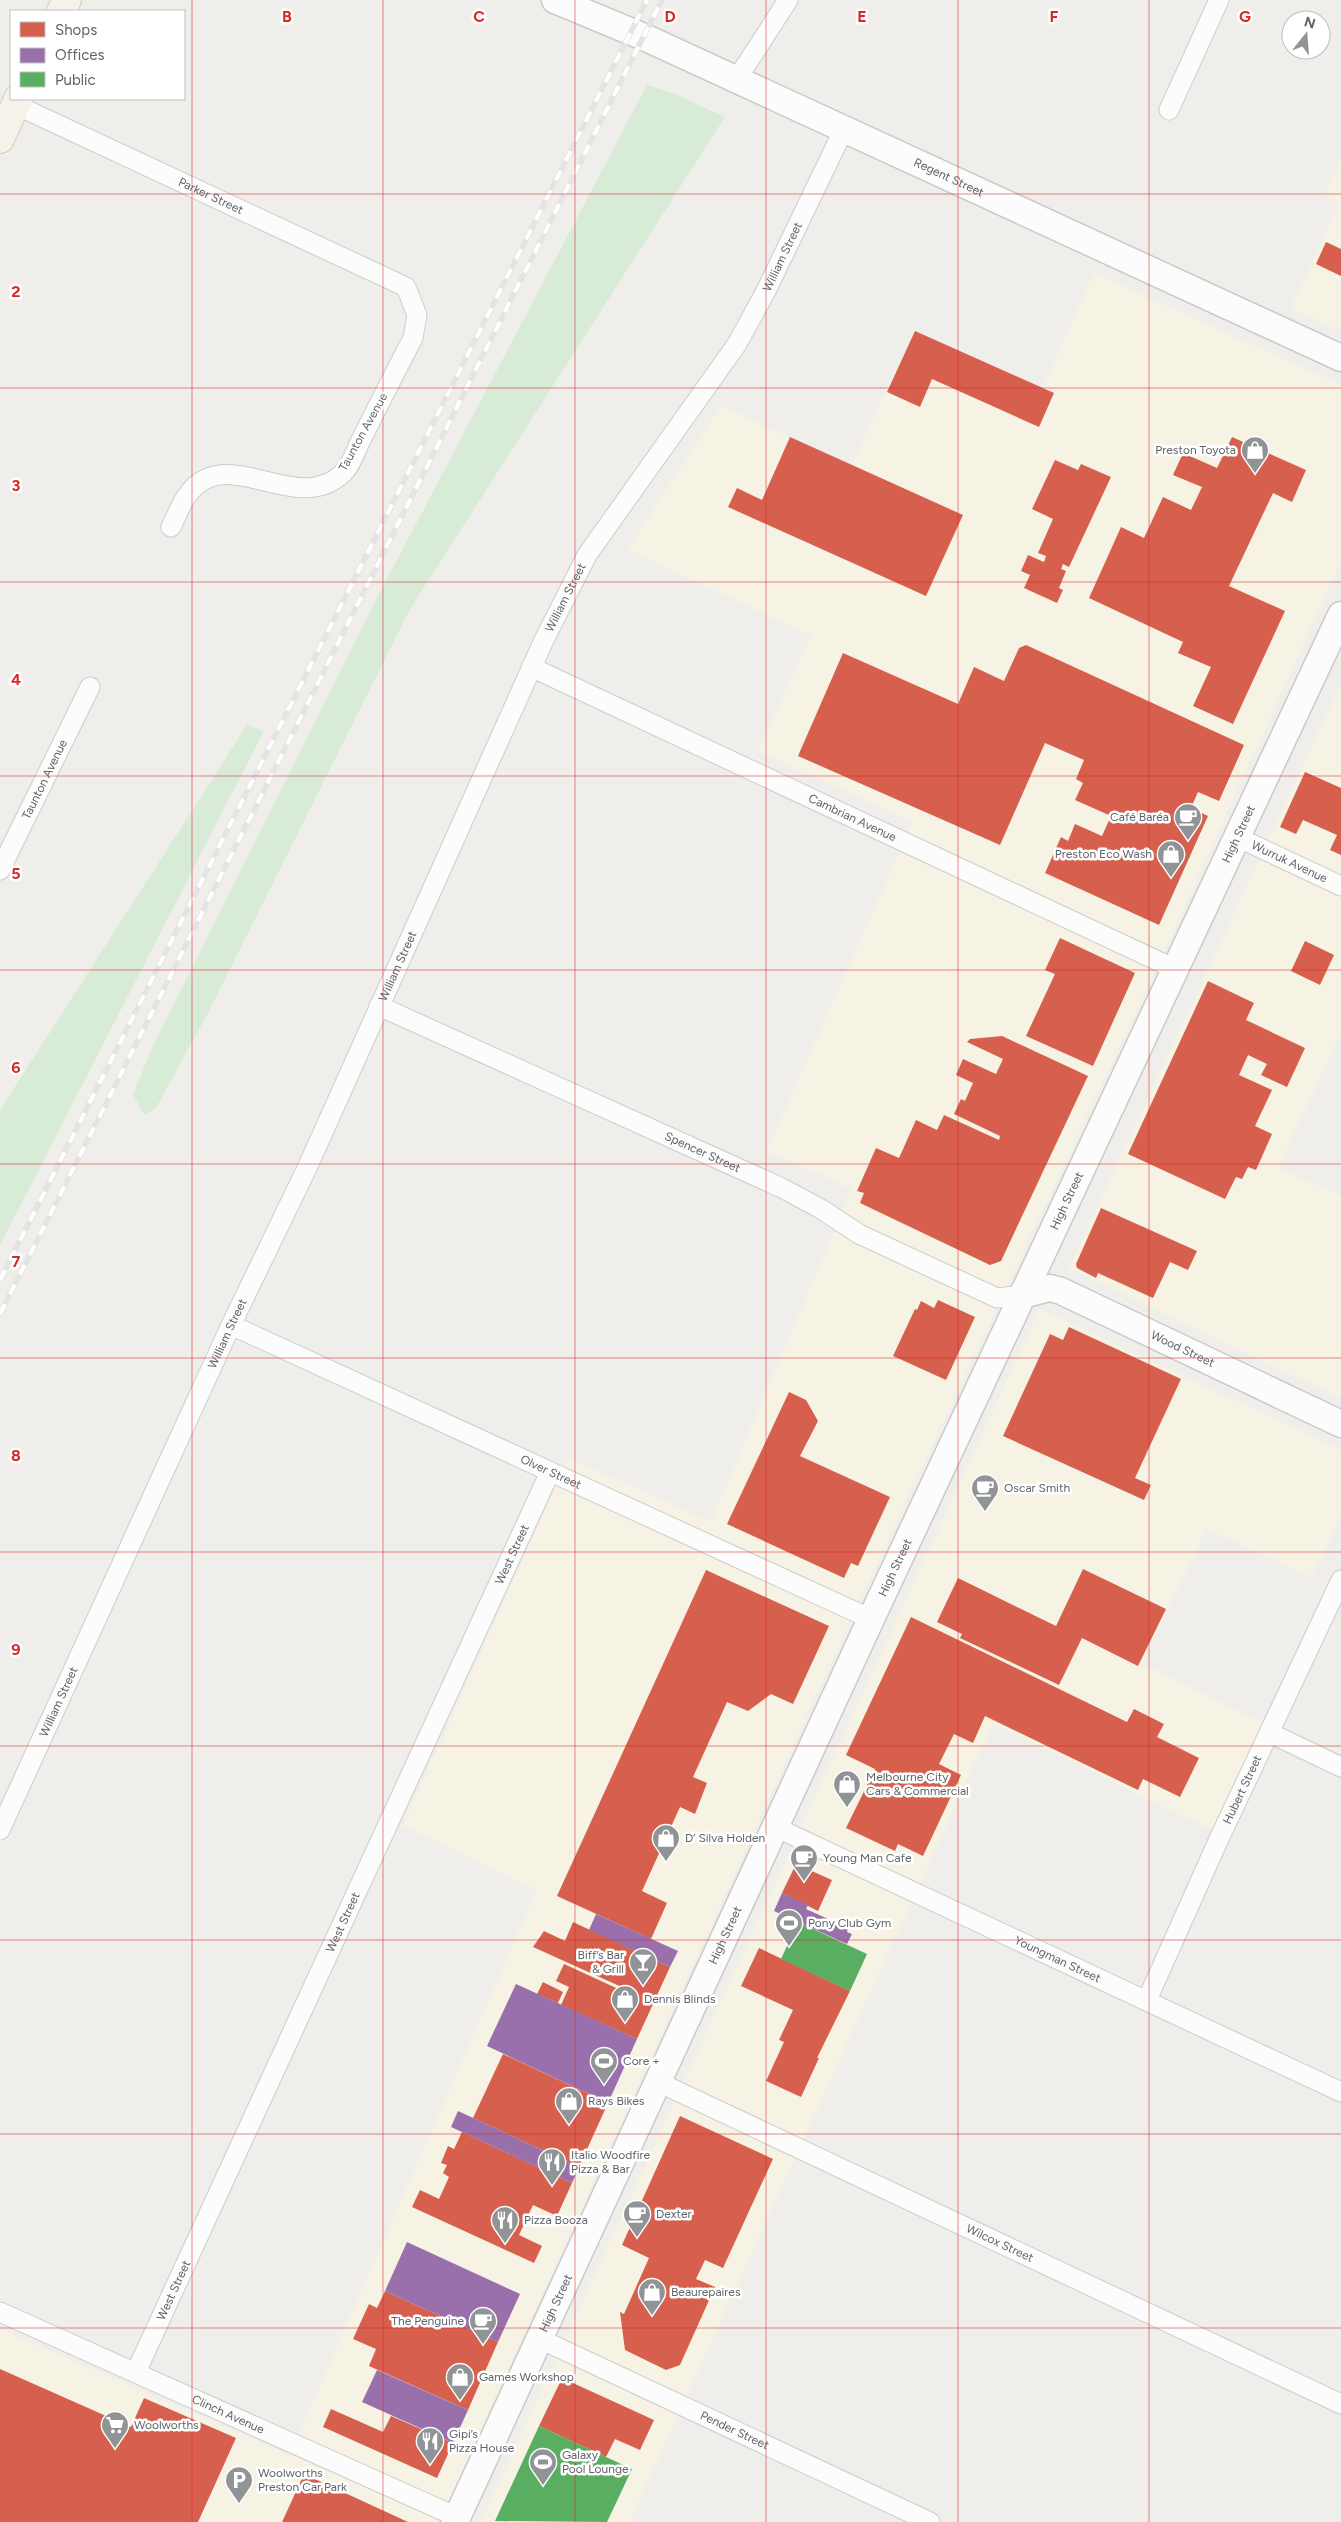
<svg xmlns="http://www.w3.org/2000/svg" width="1341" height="2522" font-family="Figtree,sans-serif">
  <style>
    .commercial { fill: #f7f3e4 }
    .green { fill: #d8ebd6 }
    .shops { fill: #d6604d }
    .offices { fill: #9970ab }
    .public { fill: #5aae61 }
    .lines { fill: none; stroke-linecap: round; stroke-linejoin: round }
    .street-casing { stroke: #cbcccc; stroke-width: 21 }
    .secondary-casing { stroke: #cacacb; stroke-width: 29 }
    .primary-casing { stroke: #d7ceb8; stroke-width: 30 }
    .street { stroke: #fdfcfc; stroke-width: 19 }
    .secondary { stroke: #fdfcfc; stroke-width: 26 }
    .primary { stroke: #f4f2e9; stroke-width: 28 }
    .rail-casing { stroke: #e4e4e4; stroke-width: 5.5 }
    .rail { stroke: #fff; stroke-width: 4; stroke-dasharray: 11; stroke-linecap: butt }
    .grid { fill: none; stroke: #d62828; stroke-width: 1; stroke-opacity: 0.55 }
    .labels { text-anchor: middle; stroke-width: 5; stroke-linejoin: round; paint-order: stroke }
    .street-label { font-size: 12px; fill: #5f6368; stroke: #fff }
    .poi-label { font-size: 12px; fill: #5f6368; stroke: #fff; text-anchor: start }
    .grid-label { font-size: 16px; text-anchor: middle; font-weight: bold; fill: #d62828; stroke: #fff; stroke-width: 5; stroke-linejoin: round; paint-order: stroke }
  </style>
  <rect width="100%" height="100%" fill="#efeeea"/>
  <path class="commercial" d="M1341,160v171l-50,-23 49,-105 -15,-9z
    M1094,273l247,112v176l-172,380 -306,652 -425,929h-438v-193l291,127 12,-31 234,-535 -134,-65 166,-367 142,64 141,-333 -85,-38 146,-329 -155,-71 53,-115 -183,-87 93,-143 130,59 64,-134 128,57z
    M1341,684v348l-63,136 63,28v195l-3,6 -269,-129z
    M1040,1309l301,141v66l-29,61 -106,-48 -64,135 120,58 -47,110 -222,-109 -364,799h-148z"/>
  <path class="green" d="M647,85l28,9 50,23 -315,492 -202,404 -52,95 -12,7 -11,-21 21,-50 222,-444z
    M247,725l17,6 -264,514v-135z"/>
  <path class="shops" d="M1326,242l15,7v27l-25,-12z
    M915,331l139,62 -15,34 -107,-48 -12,28 -33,-15z
    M790,437l173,78 -37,81 -198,-89 9,-19 25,12z
    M1232,437l74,33 -14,32 -19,-9 -44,93 56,25 -52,113 -40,-18 18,-39 -33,-14 5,-11 -94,-44 32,-71 23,11 19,-41 28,13 11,-23 -29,-12 10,-22 34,15z
    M1055,460l23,10 3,-6 30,13 -42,90 -6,-3 -2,5 5,2 -7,17 4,2 -6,13 -33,-15 6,-13 -9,-4 7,-16 16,7 2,-6 -8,-3 15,-34 -21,-10z
    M1026,645l218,100 -25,56 -21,-9 -7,16 17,8 -49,109 -114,-52 16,-36 7,4 7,-17 27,12 9,-20 -36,-16 8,-17 -7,-4 8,-19 -39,-17 -45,102 -202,-89 45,-103 115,51 16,-37 30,14 15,-33z
    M1305,772l36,16v67l-11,-5 7,-15 -34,-15 -7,14 -16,-7z
    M1060,938l75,35 -42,93 -67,-30 29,-62 -10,-4z
    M1305,941l29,14 -14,30 -29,-14z
    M1208,981l46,22 -8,17 59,28 -18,39 -26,-12 6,-11 -19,-9 -9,20 33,15 -17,36 17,8 -16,36 -8,-3 -6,12 -6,-2 -11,22 -97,-45z
    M1002,1036l86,40 -87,185 -11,4 -130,-62 4,-10 -7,-2 19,-43 23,10 17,-38 21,10 7,-15 55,25 1,-4 -46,-22 7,-15 4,2 8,-18 -17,-8 7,-16 33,15 7,-15 -36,-17 3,-3z
    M1101,1208l96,43 -9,19 -18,-8 -17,36 -55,-25 -2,5 -19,-10 -1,-4z
    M938,1300l37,17 -29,63 -53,-24 22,-47 2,1 4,-9 13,7z
    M1069,1327l112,52 -46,99 16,7 -7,15 -141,-64 47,-102 13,6z
    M789,1392l17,8 12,21 -18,35 90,41 -32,69 -7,-3 -7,15 -117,-54z
    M1083,1569l83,40 -28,57 -56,-28 -23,47 -99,-47 2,-4 -25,-12 21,-44 98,48z
    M706,1570l123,56 -36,78 -22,-10 -23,17 -21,-9 -34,75 14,6 -12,31 -15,-7 -38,84 25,12 -16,36 -94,-43z
    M911,1617l216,105 7,-13 30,15 -7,13 42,21 -19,39 -37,-18 -5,11 -153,-74 -12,27 -19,-9 -15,30 22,11 -38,81 -25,-12 -3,7 -49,-23 29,-59 -29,-14z
    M796,1864l36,16 -14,31 -36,-18z
    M573,1922l97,45 -33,72 -76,-34 8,-18 -13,-6 8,-17 61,28 1,-3 -93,-42 11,-16 21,10z
    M759,1948l91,43 -33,67h2l-18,39 -35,-16 18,-39 -5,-2 14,-30 -52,-24z
    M543,1982l20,10 -5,11 -21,-9z
    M503,2054l105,49 -29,64 -106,-49z
    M680,2116l93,43 -50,109 -18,-8 -9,19 19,8 -35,78 -14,5 -41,-20 -5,-38 4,2 25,-56 -27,-13z
    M462,2132l110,51 -15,33 -24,-11 -14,30 23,11 -8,17 -122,-56 8,-17 19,9 10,-22 -6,-4 4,-8 -6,-2 7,-17 6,3z
    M385,2291l113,51 -30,68 -99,-44 7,-17 -23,-10 16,-35 8,4z
    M0,2369l131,58 13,-29 92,40 -38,84h-198z
    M562,2378l92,42 -14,30 -25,-11 -9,18 -67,-31z
    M331,2409l52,23 8,-16 62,27 -16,35 -114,-51z
    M304,2474l104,48h-126z"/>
  <path class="offices" d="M782,1893l26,12 -2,4 42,19 -1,4 5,2 -5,10 -73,-33z
    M596,1914l82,37 -8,16 -81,-37z
    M516,1984l121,55 -29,64 -121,-57z
    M458,2111l121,56 -7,16 -121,-56z
    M407,2242l113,52 -22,48 -113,-51z
    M377,2370l91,40 -15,33 -91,-41z"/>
  <path class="public" d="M798,1922l69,32 -17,37 -69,-32z
    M539,2426l93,43 -25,53 -112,-1z"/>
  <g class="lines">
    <g class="street-casing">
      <g id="street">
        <path d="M737,79l51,-79"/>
        <path id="s1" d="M16,105l390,182 11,28 -4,23c-18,34 -35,68 -52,102 -5,10 -10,26 -18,33 -48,46 -118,-35 -157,24 -6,9 -10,20 -15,30"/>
        <path d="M1169,110l50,-110"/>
        <path id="s2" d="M531,667l644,302"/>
        <path id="s3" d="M1237,837l104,49"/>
        <path id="s4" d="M0,870l90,-183"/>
        <path id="s5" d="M379,1006l403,182 39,21 38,25 138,64 25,-3"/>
        <path id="s6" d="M231,1325l640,294"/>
        <path d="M1270,1733l71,34"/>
        <path id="s7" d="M775,1827l566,265"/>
        <path id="s8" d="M0,1830l231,-505 76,-157 237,-528 43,-85 150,-211 29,-53 78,-162"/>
        <path id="s9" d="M1147,2000l71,-159 123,-261"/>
        <path id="s10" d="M658,2082l683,322"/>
        <path id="s11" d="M0,2312l457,205"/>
        <path id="s12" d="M540,2339l390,183"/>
        <path id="s13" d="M136,2372l414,-900"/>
      </g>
    </g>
    <g class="secondary-casing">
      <g id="secondary">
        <path id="s14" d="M555,0l89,37 697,321"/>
        <path id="s15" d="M1022,1295l28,-7 11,3 280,133"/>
        <path id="s16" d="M455,2522l416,-903 470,-1004"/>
      </g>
    </g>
    <g class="primary-casing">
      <path id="primary" d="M61,11l6,-11
        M0,139l18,-40"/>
    </g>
    <use href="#street" class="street"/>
    <use href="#secondary" class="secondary"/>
    <use href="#primary" class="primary"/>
    <g class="rail-casing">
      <path id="rail" d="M0,1280l647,-1280
        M0,1314l662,-1314"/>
    </g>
    <use href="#rail" class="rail"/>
  </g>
  <path class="grid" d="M192,0v2522M383,0v2522M575,0v2522M766,0v2522M958,0v2522M1149,0v2522M0,194h1341M0,388h1341M0,582h1341M0,776h1341M0,970h1341M0,1164h1341M0,1358h1341M0,1552h1341M0,1746h1341M0,1940h1341M0,2134h1341M0,2328h1341"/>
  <defs>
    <g id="shop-pin" transform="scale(1.4375)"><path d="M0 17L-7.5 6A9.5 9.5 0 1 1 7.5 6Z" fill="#919496" stroke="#fff"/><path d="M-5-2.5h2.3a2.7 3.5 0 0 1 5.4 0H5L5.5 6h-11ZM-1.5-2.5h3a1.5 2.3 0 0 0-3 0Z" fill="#fff"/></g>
    <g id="cafe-pin" transform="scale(1.4375)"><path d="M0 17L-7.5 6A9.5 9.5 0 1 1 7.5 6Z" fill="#919496" stroke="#fff"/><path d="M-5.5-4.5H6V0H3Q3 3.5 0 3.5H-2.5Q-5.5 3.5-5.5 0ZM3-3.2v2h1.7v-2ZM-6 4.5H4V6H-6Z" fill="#fff"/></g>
    <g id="stadium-pin" transform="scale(1.4375)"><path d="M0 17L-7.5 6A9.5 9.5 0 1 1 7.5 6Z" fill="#919496" stroke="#fff"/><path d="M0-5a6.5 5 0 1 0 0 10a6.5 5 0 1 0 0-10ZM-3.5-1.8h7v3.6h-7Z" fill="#fff"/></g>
    <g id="bar-pin" transform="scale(1.4375)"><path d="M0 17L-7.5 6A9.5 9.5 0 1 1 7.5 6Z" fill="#919496" stroke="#fff"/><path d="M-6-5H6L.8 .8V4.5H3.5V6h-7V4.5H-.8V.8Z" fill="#fff"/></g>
    <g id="restaurant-pin" transform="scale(1.4375)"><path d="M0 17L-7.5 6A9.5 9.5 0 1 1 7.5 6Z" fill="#919496" stroke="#fff"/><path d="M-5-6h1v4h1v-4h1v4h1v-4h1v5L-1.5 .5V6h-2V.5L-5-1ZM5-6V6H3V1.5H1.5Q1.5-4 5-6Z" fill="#fff"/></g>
    <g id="supermarket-pin" transform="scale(1.4375)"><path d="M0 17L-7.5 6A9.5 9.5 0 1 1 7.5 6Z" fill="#919496" stroke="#fff"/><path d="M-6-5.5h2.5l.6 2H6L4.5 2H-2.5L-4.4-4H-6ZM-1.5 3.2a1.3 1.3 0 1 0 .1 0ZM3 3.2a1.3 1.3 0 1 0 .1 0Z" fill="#fff"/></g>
    <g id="parking-pin" transform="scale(1.4375)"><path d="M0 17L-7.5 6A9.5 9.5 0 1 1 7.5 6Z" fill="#919496" stroke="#fff"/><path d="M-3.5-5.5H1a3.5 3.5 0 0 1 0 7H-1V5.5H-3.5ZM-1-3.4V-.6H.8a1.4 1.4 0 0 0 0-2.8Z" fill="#fff"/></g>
  </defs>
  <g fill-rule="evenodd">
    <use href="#shop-pin" x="1255" y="450"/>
    <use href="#cafe-pin" x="1188" y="817"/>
    <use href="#shop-pin" x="1171" y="854"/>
    <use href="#cafe-pin" x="985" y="1488"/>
    <use href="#shop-pin" x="847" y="1784"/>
    <use href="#shop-pin" x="666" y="1838"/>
    <use href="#cafe-pin" x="804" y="1858"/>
    <use href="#stadium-pin" x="789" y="1923"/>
    <use href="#bar-pin" x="643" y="1962"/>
    <use href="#shop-pin" x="625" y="1999"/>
    <use href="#stadium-pin" x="604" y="2061"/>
    <use href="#shop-pin" x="569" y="2101"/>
    <use href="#restaurant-pin" x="552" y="2162"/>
    <use href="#cafe-pin" x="637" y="2214"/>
    <use href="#restaurant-pin" x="505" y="2220"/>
    <use href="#shop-pin" x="652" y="2292"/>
    <use href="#cafe-pin" x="483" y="2321"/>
    <use href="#shop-pin" x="460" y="2377"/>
    <use href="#supermarket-pin" x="115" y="2425"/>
    <use href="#restaurant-pin" x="430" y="2441"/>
    <use href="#stadium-pin" x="543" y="2462"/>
    <use href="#parking-pin" x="239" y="2480"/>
  </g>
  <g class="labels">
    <g class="street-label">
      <text dy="4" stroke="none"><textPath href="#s14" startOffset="432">Regent Street</textPath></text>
      <text dy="4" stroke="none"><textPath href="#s1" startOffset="215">Parker Street</textPath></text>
      <text dy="4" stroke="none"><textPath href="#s8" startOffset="1761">William Street</textPath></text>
      <text transform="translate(363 432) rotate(-61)" y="4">Taunton Avenue</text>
      <text dy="4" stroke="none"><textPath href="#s8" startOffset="1356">William Street</textPath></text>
      <text dy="4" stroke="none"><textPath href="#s4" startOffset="101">Taunton Avenue</textPath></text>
      <text dy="4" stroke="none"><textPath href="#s2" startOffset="355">Cambrian Avenue</textPath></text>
      <text dy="4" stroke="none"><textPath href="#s16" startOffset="1861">High Street</textPath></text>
      <text dy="4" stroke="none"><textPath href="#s3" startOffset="58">Wurruk Avenue</textPath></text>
      <text dy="4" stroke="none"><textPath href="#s8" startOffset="951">William Street</textPath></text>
      <text dy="4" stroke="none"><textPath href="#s5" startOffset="355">Spencer Street</textPath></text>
      <text dy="4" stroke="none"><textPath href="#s16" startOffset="1456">High Street</textPath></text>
      <text dy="4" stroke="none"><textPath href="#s8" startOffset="546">William Street</textPath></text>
      <text dy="4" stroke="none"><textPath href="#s15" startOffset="175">Wood Street</textPath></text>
      <text dy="4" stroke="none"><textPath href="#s6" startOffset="352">Olver Street</textPath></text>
      <text dy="4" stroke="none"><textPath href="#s13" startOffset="900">West Street</textPath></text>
      <text dy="4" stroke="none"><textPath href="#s16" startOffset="1051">High Street</textPath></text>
      <text dy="4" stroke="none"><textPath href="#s8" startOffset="141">William Street</textPath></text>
      <text dy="4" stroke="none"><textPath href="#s9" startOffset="231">Hubert Street</textPath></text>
      <text dy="4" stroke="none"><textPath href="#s13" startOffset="495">West Street</textPath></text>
      <text dy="4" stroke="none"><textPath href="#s16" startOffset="646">High Street</textPath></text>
      <text dy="4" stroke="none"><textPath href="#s7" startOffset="312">Youngman Street</textPath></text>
      <text dy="4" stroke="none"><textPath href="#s10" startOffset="378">Wilcox Street</textPath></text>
      <text dy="4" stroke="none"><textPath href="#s13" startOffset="90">West Street</textPath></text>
      <text dy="4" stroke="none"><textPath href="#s16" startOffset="241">High Street</textPath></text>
      <text dy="4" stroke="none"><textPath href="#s11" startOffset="250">Clinch Avenue</textPath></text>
      <text dy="4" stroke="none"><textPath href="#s12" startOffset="215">Pender Street</textPath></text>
    </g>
    <g class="poi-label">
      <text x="1236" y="454" text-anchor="end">Preston Toyota</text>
      <text x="1169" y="821" text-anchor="end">Café Baréa</text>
      <text x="1152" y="858" text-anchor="end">Preston Eco Wash</text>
      <text x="1004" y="1492">Oscar Smith</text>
      <text x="866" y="1781">Melbourne City<tspan x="866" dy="14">Cars &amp; Commercial</tspan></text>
      <text x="685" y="1842">D’ Silva Holden</text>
      <text x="823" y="1862">Young Man Cafe</text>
      <text x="808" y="1927">Pony Club Gym</text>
      <text x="624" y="1959" text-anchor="end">Biff’s Bar<tspan x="624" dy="14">&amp; Grill</tspan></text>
      <text x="644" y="2003">Dennis Blinds</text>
      <text x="623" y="2065">Core +</text>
      <text x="588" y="2105">Rays Bikes</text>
      <text x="571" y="2159">Italio Woodfire<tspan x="571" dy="14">Pizza &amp; Bar</tspan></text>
      <text x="656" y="2218">Dexter</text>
      <text x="524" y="2224">Pizza Booza</text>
      <text x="671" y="2296">Beaurepaires</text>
      <text x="464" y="2325" text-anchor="end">The Penguine</text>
      <text x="479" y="2381">Games Workshop</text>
      <text x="134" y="2429">Woolworths</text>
      <text x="449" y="2438">Gipi’s<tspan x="449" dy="14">Pizza House</tspan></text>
      <text x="562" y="2459">Galaxy<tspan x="562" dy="14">Pool Lounge</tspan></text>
      <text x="258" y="2477">Woolworths<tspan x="258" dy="14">Preston Car Park</tspan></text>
    </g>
  </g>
  <g class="grid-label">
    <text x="287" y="22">B</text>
    <text x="479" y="22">C</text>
    <text x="670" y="22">D</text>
    <text x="862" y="22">E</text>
    <text x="1054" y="22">F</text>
    <text x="1245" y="22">G</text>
    <text x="16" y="297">2</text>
    <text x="16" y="491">3</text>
    <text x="16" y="685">4</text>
    <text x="16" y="879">5</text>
    <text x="16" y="1073">6</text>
    <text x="16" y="1267">7</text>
    <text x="16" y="1461">8</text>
    <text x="16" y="1655">9</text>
  </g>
  <rect x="10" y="10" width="175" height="90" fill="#ffffff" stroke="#bfc1c3"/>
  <rect x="20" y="22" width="25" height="15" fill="#d6604d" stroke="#bfc1c3"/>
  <text x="55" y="35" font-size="15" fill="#5f6368">Shops</text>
  <rect x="20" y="48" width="25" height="15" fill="#9970ab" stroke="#bfc1c3"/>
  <text x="55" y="60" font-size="15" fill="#5f6368">Offices</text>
  <rect x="20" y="72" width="25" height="15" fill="#5aae61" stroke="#bfc1c3"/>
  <text x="55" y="85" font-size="15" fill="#5f6368">Public</text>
  <g transform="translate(1306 35) rotate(17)"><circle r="24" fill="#ffffff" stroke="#bfc1c3"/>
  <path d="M0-4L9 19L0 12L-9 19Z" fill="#919496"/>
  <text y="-8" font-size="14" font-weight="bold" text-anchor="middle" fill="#5f6368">N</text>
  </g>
</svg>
